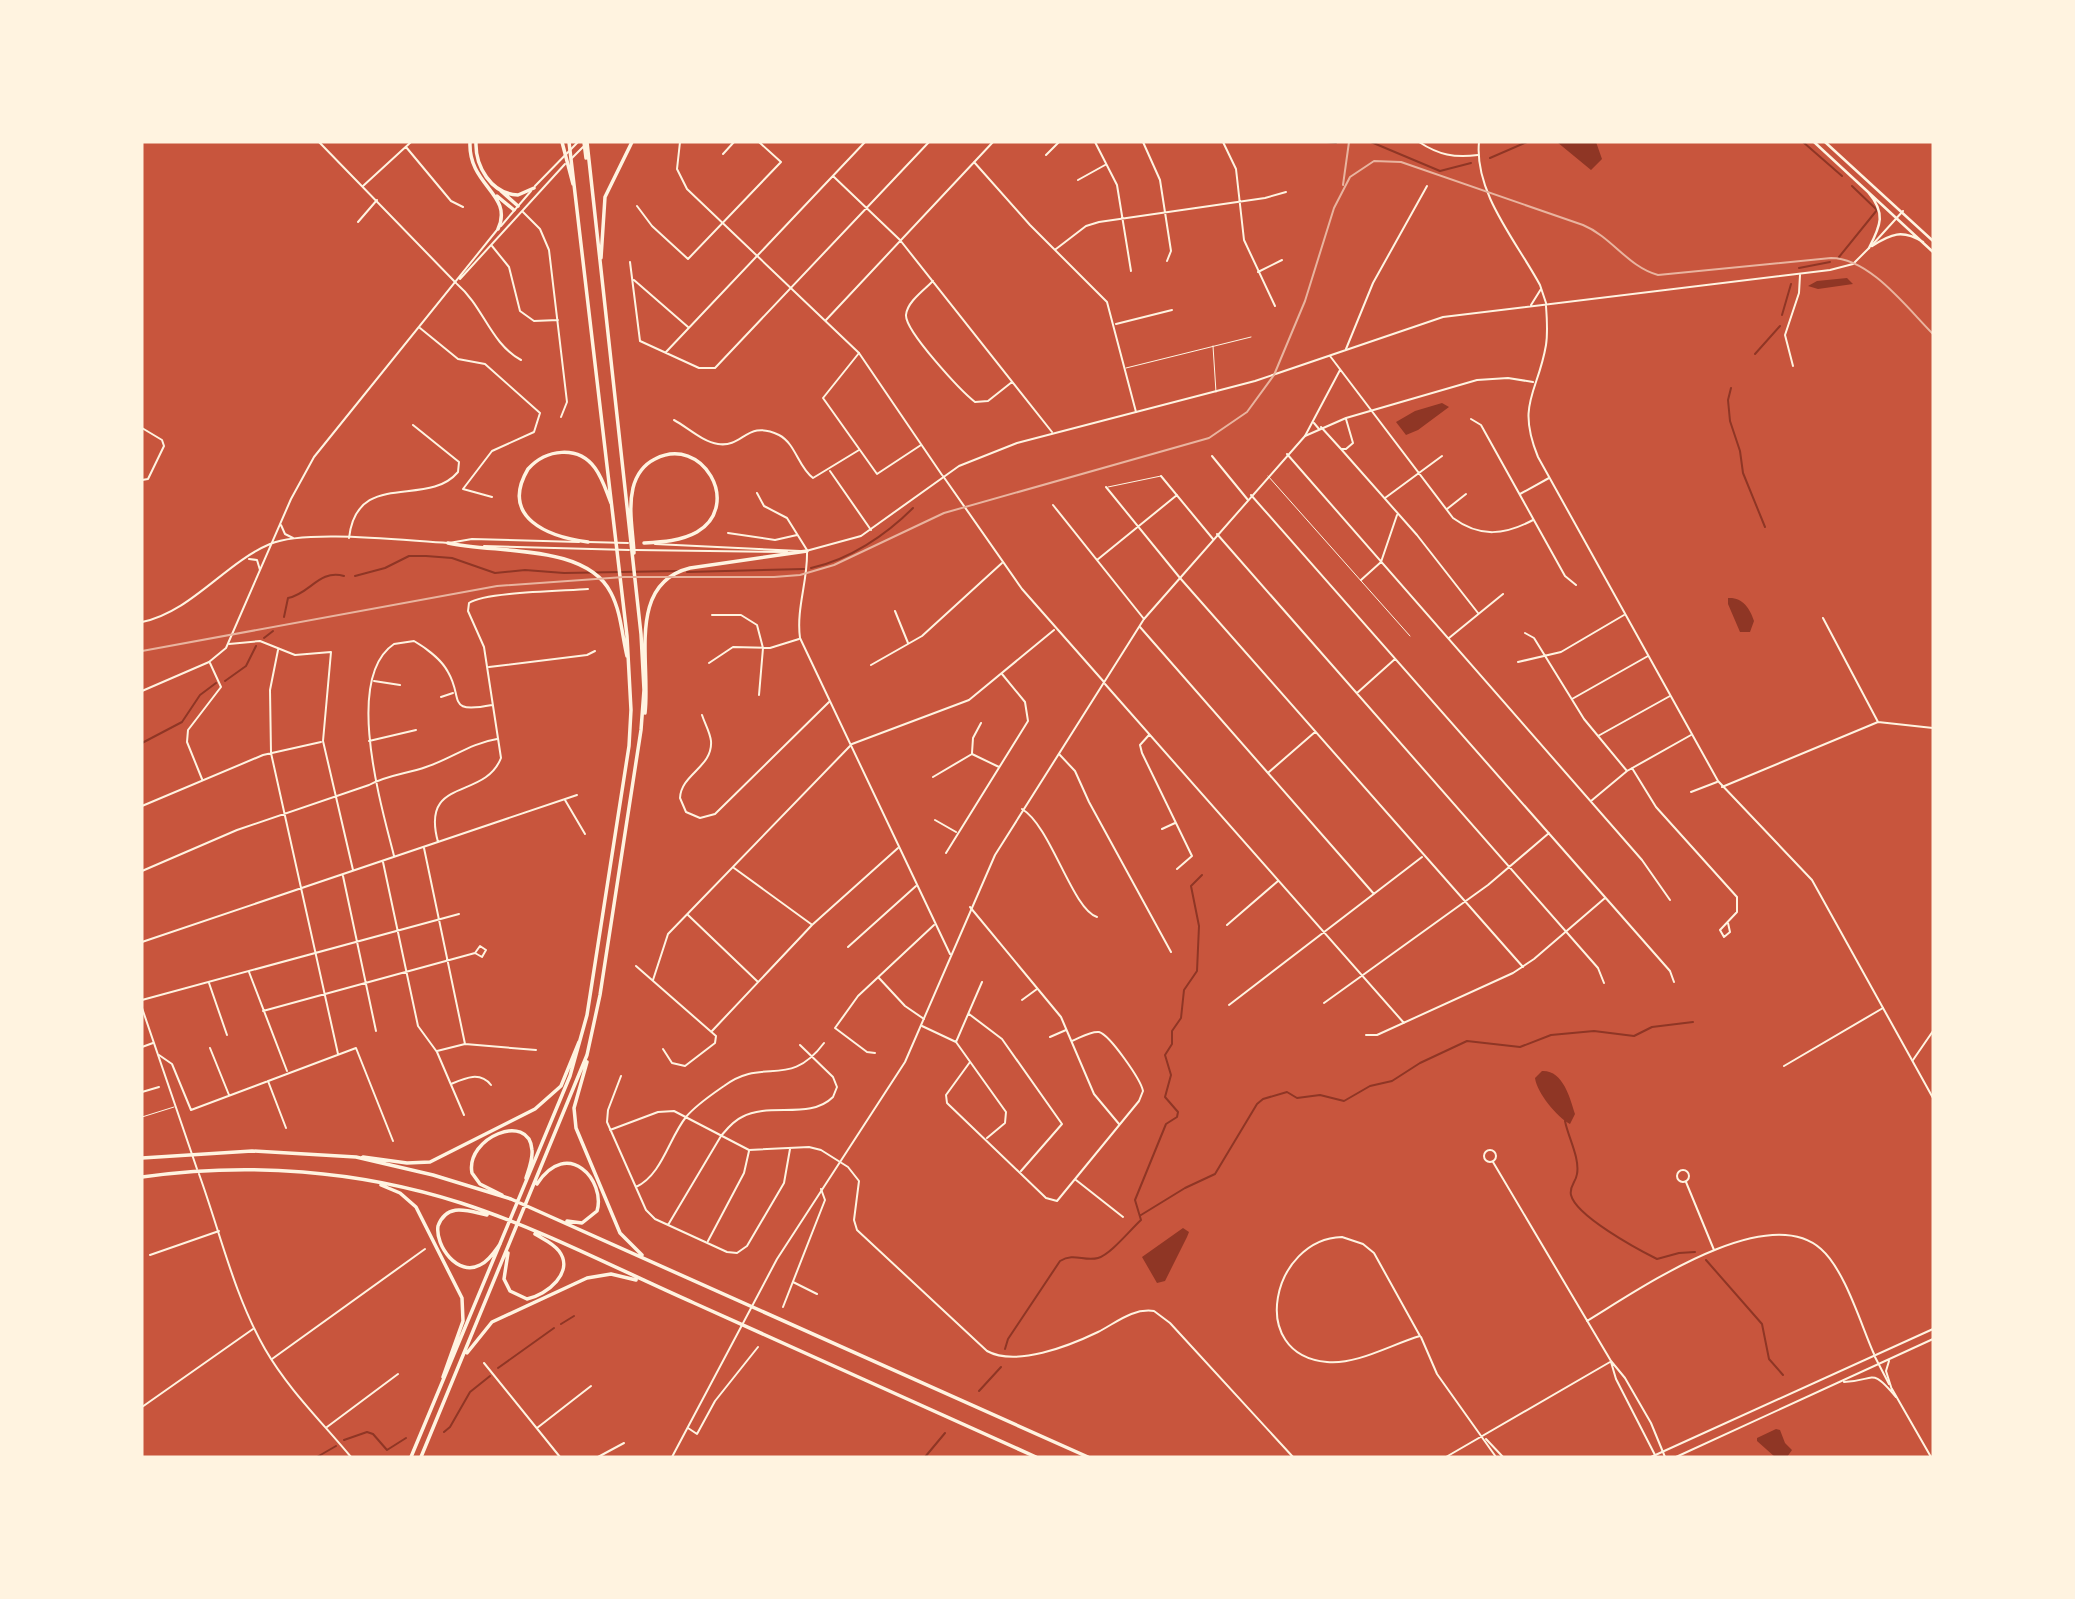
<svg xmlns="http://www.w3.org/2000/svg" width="2075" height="1599" font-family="Roboto,sans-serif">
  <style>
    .water { fill: #8f3625 }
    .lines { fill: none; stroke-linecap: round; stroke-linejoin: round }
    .stream { stroke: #8f3625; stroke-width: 2 }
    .service { stroke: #fff3e0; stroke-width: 1 }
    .minor { stroke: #fff3e0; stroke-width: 2 }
    .tertiary { stroke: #fff3e0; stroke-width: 2 }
    .secondary { stroke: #fff3e0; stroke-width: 2 }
    .primary { stroke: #fff3e0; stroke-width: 2.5 }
    .motorway { stroke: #fff3e0; stroke-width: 3.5 }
    .tram { stroke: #e9b49f; stroke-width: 2 }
  </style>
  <rect width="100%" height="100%" fill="#c8553d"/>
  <path class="water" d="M1557,142h39l6,17 -11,11z
    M1847,278l6,6 -35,5 -10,-3 9,-5z
    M1442,403l7,4 -31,23 -12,5 -10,-13 19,-11z
    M1728,598c14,-1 22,10 26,23l-4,11h-10l-12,-28z
    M1542,1071c21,-1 28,27 33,43l-5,10c-13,-7 -33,-31 -35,-46z
    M1183,1228l6,4 -2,5 -22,44 -8,2 -15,-26z
    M1776,1429l4,1 5,13 7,7 -5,7h-12l-18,-16v-3z"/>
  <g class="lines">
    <path class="stream" d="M1327,142l9,1
      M1371,142l69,29 31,-8
      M1803,142l39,34
      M1490,158l37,-16
      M1839,257l38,-47 -25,-24
      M1799,268l31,-6
      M1782,315l9,-31
      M1755,354l25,-28
      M1731,388l-3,12 2,21 10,30 3,22 22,54
      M811,568c38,-8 75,-33 102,-60
      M687,572l117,-3
      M355,576l30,-8 24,-12h17l26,2 43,15 30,-3 39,3 114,-2
      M284,617l4,-19c22,-4 31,-29 56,-22
      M264,638l9,-7
      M225,681l21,-15 10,-20
      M142,743l40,-21 18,-27 16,-12
      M1565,1121c3,16 15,37 12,53 -1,8 -8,12 -6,21 5,21 66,54 86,64l22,-6 16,-1
      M1141,1215l44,-27 30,-14 42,-70 6,-5 24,-7 10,6 23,-3 24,6 26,-15 22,-5 28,-18 47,-22 53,6 31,-12 43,-4 40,5 18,-9 41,-5
      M1706,1260l56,64 7,35 14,16
      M561,1324l13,-8
      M1005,1349l3,-10 52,-78c14,-9 24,1 38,-3 13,-4 32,-28 43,-38l-6,-20 31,-76 11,-7 1,-5 -13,-15 6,-22 -6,-20 7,-11v-13l9,-13 3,-28 13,-19 2,-45 -8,-40 11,-11
      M498,1368l56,-40
      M979,1391l22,-24
      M444,1432l6,-5 20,-35 20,-16
      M344,1440l23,-8 6,2 14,16 19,-12
      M317,1457l19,-11
      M925,1457l20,-24"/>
    <path class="service" d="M1213,346l3,46
      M1126,368l125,-31
      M1268,476l142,160
      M1108,487l53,-11
      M142,1117l32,-10"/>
    <path class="minor" d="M1095,142l22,43 14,86
      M1143,142l17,38 11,71 -4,10
      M1223,142l13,27 8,71 31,66
      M1419,142c20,13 35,16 59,13
      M406,147l45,54 12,6
      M723,154l11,-12
      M1046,155l13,-13
      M974,162l56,63 77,77 29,110
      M833,176l67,64 152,192
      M1078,180l27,-15
      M363,186l48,-44
      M637,206l15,20 36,33 93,-97 -22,-20
      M523,212l17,17 9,21 18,152 -6,15
      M358,222l19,-22
      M492,246l17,21 11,44 14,10 24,-1
      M1056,249l30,-23 13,-4 166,-24 21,-6
      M630,262l10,79 59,27h16l214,-226
      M1258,272l24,-12
      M634,280l54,47
      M933,281c-9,9 -26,21 -27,34 -1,16 55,76 69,87l13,-1 24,-19
      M457,284c27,23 33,59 64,76
      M826,320l167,-178
      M1116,324l56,-14
      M420,328l38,31 27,5 55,49 -6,19 -42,19 -29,38 29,8
      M1346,349l27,-66 54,-97
      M666,352l199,-210
      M859,353l-36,45 54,76 44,-29
      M1330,356l123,162c27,20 52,17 80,2
      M1793,366l-8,-31 14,-42 1,-18
      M1471,419l10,6 84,151 11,9
      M674,420c13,7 29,22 44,24 26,4 28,-25 61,-9 17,9 19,32 34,43l46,-28
      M1314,423l5,6
      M1321,427l20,22h5l7,-6 -7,-24
      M142,428l20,12 2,6 -16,33 -6,1
      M1305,436l35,-66
      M1341,449l76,86 61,78
      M1287,454l355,406 28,40
      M1212,456l36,44
      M830,471l41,59
      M1161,476l52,63
      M1106,487l74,91 343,389
      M757,493l7,13 23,12 20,32
      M1520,494l29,-16
      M1251,495l419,476 4,11
      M1385,498l57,-42
      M1053,505l91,114
      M1447,509l19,-15
      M728,533l47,7 22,-5
      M1217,534l381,434 6,15
      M349,538c8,-70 78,-29 109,-66l1,-10 -46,-37
      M1097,560l80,-65
      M1361,580l20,-18 16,-47
      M895,611l13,32
      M712,615h29l16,10 6,23 -4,47
      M1823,618l55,104
      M1140,627l234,267
      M1525,633l9,5 50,81 43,52
      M1449,638l54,-44
      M229,644l31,-3 35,14 36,-3 -8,89 30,129
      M278,650l-8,40 1,63 67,301
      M1518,662l43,-10 63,-37
      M709,663l24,-16 37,1 29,-9
      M871,665l51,-29 80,-73
      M489,667l98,-12 8,-4
      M374,681l26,4
      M1105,684l299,339
      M1357,693l38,-34
      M441,697l12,-4
      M1572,699l76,-43
      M702,715c3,9 8,17 9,26 2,26 -30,33 -31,57l6,14 14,6 15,-4 114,-112
      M1149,735l-9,10 2,8 50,103 -15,13
      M1598,736l72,-40
      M369,741l47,-11
      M972,753l1,-15 8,-15
      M1059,754l16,17 14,31 82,150
      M1632,768l24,39 81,90v15l-17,18 4,7 6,-5 -2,-9
      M1269,772l46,-40
      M933,777l39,-23 27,13
      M202,779l-15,-37 1,-12 33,-43 -11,-24
      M1722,787l156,-65 55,6
      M1691,792l26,-10
      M565,800l20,34
      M1591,801l36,-30 64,-36
      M142,806l121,-51 58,-13
      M1022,809c29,17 50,100 75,108
      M935,820l21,12
      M1162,829l13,-6
      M438,842c-18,-66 46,-41 63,-84l-17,-111 -16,-36 1,-8c16,-11 95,-12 119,-14
      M424,848l41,196
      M946,853l82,-132 -3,-19 -23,-28
      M394,856c-12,-48 -51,-178 0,-212l20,-3c12,7 28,19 34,31 16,27 -3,42 44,33
      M383,862l35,164 19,26 27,63
      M734,868l77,56
      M142,871l95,-41 132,-45c18,-10 37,-11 57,-18 25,-8 45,-24 71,-28
      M343,876l33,155
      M970,907l91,110 33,77 25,30
      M688,915l69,66
      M1227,925l51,-44
      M142,942l435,-147
      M848,947l68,-61
      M636,966l80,70 -1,7 -30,23 -13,-3 -9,-14
      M249,972l38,99
      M879,978l26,28 19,13
      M653,980l15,-46 182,-188
      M209,983l18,52
      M142,1000l317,-86
      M1022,1000l15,-11
      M1324,1003l164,-118 61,-52
      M1229,1005l193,-148
      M263,1011l212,-58 7,4 4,-7 -6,-4 -5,7
      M969,1014l33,25 60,85 -41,47
      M922,1026l34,16 50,70 -1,11 -18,15
      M712,1031l100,-106 86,-77
      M1366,1035h11l136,-62 21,-14 71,-61
      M1050,1037l16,-7
      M956,1042l26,-60
      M142,1047l11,-4
      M210,1048l19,47
      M437,1051l28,-7 71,6
      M875,1053l-8,-1 -32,-24 23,-32 76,-71
      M159,1055l13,9 19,46 165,-62 37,93
      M1913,1060l20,-29
      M970,1062l-24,33 1,8 99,95 11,3 82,-100 4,-10c-2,-11 -33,-56 -44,-59 -9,-1 -19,6 -27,9
      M1784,1066l99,-58
      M621,1076l-13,34 -1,12 39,88 9,9 72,33 10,1 10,-7 37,-63 6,-34
      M268,1081l18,47
      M451,1084c14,-6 29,-13 40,1
      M142,1092l17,-5
      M610,1130l48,-18 16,-1 75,39 60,-3 12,3 27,17 11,14 -5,39 3,10 130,121c29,16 82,-5 111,-19 18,-9 34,-24 56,-21l16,12 123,134
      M1484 1156a6 6 0 1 1 12 0a6 6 0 1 1-12 0Z
      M1493,1162l118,199 14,17 26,45 14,34
      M1677 1176a6 6 0 1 1 12 0a6 6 0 1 1-12 0Z
      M1076,1180l47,37
      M1686,1182l28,68
      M636,1187c26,-12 33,-49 50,-70 10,-12 25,-22 38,-31 40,-30 65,4 100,-43
      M668,1225l53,-89c6,-7 12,-15 21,-19 28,-15 68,3 91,-20l4,-10 -4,-10 -33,-32
      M1342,1237l21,7 11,9 46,83c-28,8 -63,29 -93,26 -81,-7 -55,-123 15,-125z
      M708,1241l36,-68 5,-22
      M150,1255l69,-24
      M793,1282l24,12
      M783,1307l42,-107 -4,-11
      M1587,1321c50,-30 179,-121 234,-72 24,21 40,76 53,105
      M1421,1337l16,37 59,83
      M272,1359l153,-110
      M1611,1362l5,17 40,78
      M484,1363l76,94
      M142,1407l111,-78
      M327,1427l71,-53
      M537,1428l54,-42
      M688,1428l9,6 18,-33 43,-54
      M1486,1439l17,18
      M598,1457l26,-14
      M1446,1457l164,-95"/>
    <path class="tertiary" d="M319,142l137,141
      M1546,306c1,13 2,26 0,39 -8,48 -30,58 -8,112l180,324 94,99 121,218
      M943,476l79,113 82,93
      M807,551c1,30 -11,57 -7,87l150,316
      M852,744l117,-44 85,-70
      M1875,1357l14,27
      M1892,1389l39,68
      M672,1457l105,-198 128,-197 90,-207 149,-236 161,-183 41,-18 131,-38 31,-2 25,4"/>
    <path class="secondary" d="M680,142l-3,27 10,20 172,164 83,122
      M1479,142c-5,51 38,100 61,143l6,18
      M572,158l11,-11
      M535,186l43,-44
      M501,226l30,-35
      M1873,244l30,-33
      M460,279l105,-115
      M1531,305l10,-16
      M281,525l4,9 8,4
      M588,542l40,1
      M449,543l23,-4 107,3
      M655,544l145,7
      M484,546l145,4
      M635,550l152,2
      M806,551l55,-15 98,-70 58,-23 238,-62 188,-64 387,-47 23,-6 16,-16
      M249,559l8,1 3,10
      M142,622c49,-10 83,-59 128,-78 36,-15 136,-3 178,-1
      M142,691l67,-29 17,-14 65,-149 23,-42 183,-227
      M142,1008l55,161
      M199,1174c21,58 35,121 66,175 23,40 57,73 86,108
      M1889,1361l-3,10 6,19
      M1844,1382c32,-1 26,-16 52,15
      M1651,1457l282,-128
      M1676,1457l257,-118"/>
    <path class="primary" d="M1814,142l119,110
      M1825,142l108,99
      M1868,192c18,21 13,33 1,56
      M1872,246c19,-12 30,-17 51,-4"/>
    <path class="motorway" d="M470,142c-2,44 44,52 28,87
      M476,142c-1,24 15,52 42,53l16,-7
      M562,142l11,42
      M584,142l2,16
      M501,191l17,15
      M497,196l17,14
      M601,258l4,-61 27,-55
      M588,542c-39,-5 -89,-24 -60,-73 18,-20 50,-24 67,-1 8,11 11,23 16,35
      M448,543c48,11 138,0 163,50 10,19 11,42 16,63
      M634,553c-1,-21 -6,-44 -1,-65 3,-12 10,-23 22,-29 47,-25 88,46 42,73 -16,9 -35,10 -53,11
      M645,713c6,-50 -19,-129 45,-145l117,-17
      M587,1062l-13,46 2,20 44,105 22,22
      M363,1157l44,6 23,-1 105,-53 26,-23 18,-44
      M142,1158l110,-7 104,6 77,18 78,24 577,258
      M142,1177c106,-15 216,-7 319,26 80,26 156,66 233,100 114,51 228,103 342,154
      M537,1184c31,-47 69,-3 60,27l-15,12 -15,-2
      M381,1185l19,8 16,14 46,91 1,23 -20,56
      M502,1195l-22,-11 -8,-11c-7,-35 57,-62 60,-23 1,9 -3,19 -6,28
      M487,1215c-19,-4 -40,-13 -49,11 -3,20 20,51 42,39 9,-4 15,-14 20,-21
      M508,1253l-4,26 6,12 17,8c20,-4 48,-27 32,-48 -6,-8 -16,-12 -24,-17
      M467,1353l25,-31 95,-44 24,-4 25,6
      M411,1457l159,-381 17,-61 42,-269 2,-36 -4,-74 -58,-494
      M421,1457l166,-402 13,-60 41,-265 3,-40 -3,-56 -54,-492"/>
    <path class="tram" d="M1343,185l6,-43
      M142,651l355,-65 127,-9h150l26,-2 34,-10 110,-52 265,-75 38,-26 27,-37 31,-74 29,-93 16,-31 24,-16 27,1 182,63c29,12 45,42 75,50l173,-17c39,0 76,50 102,76"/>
  </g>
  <rect width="2075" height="1599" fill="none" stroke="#fff3e0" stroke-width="287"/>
</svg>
